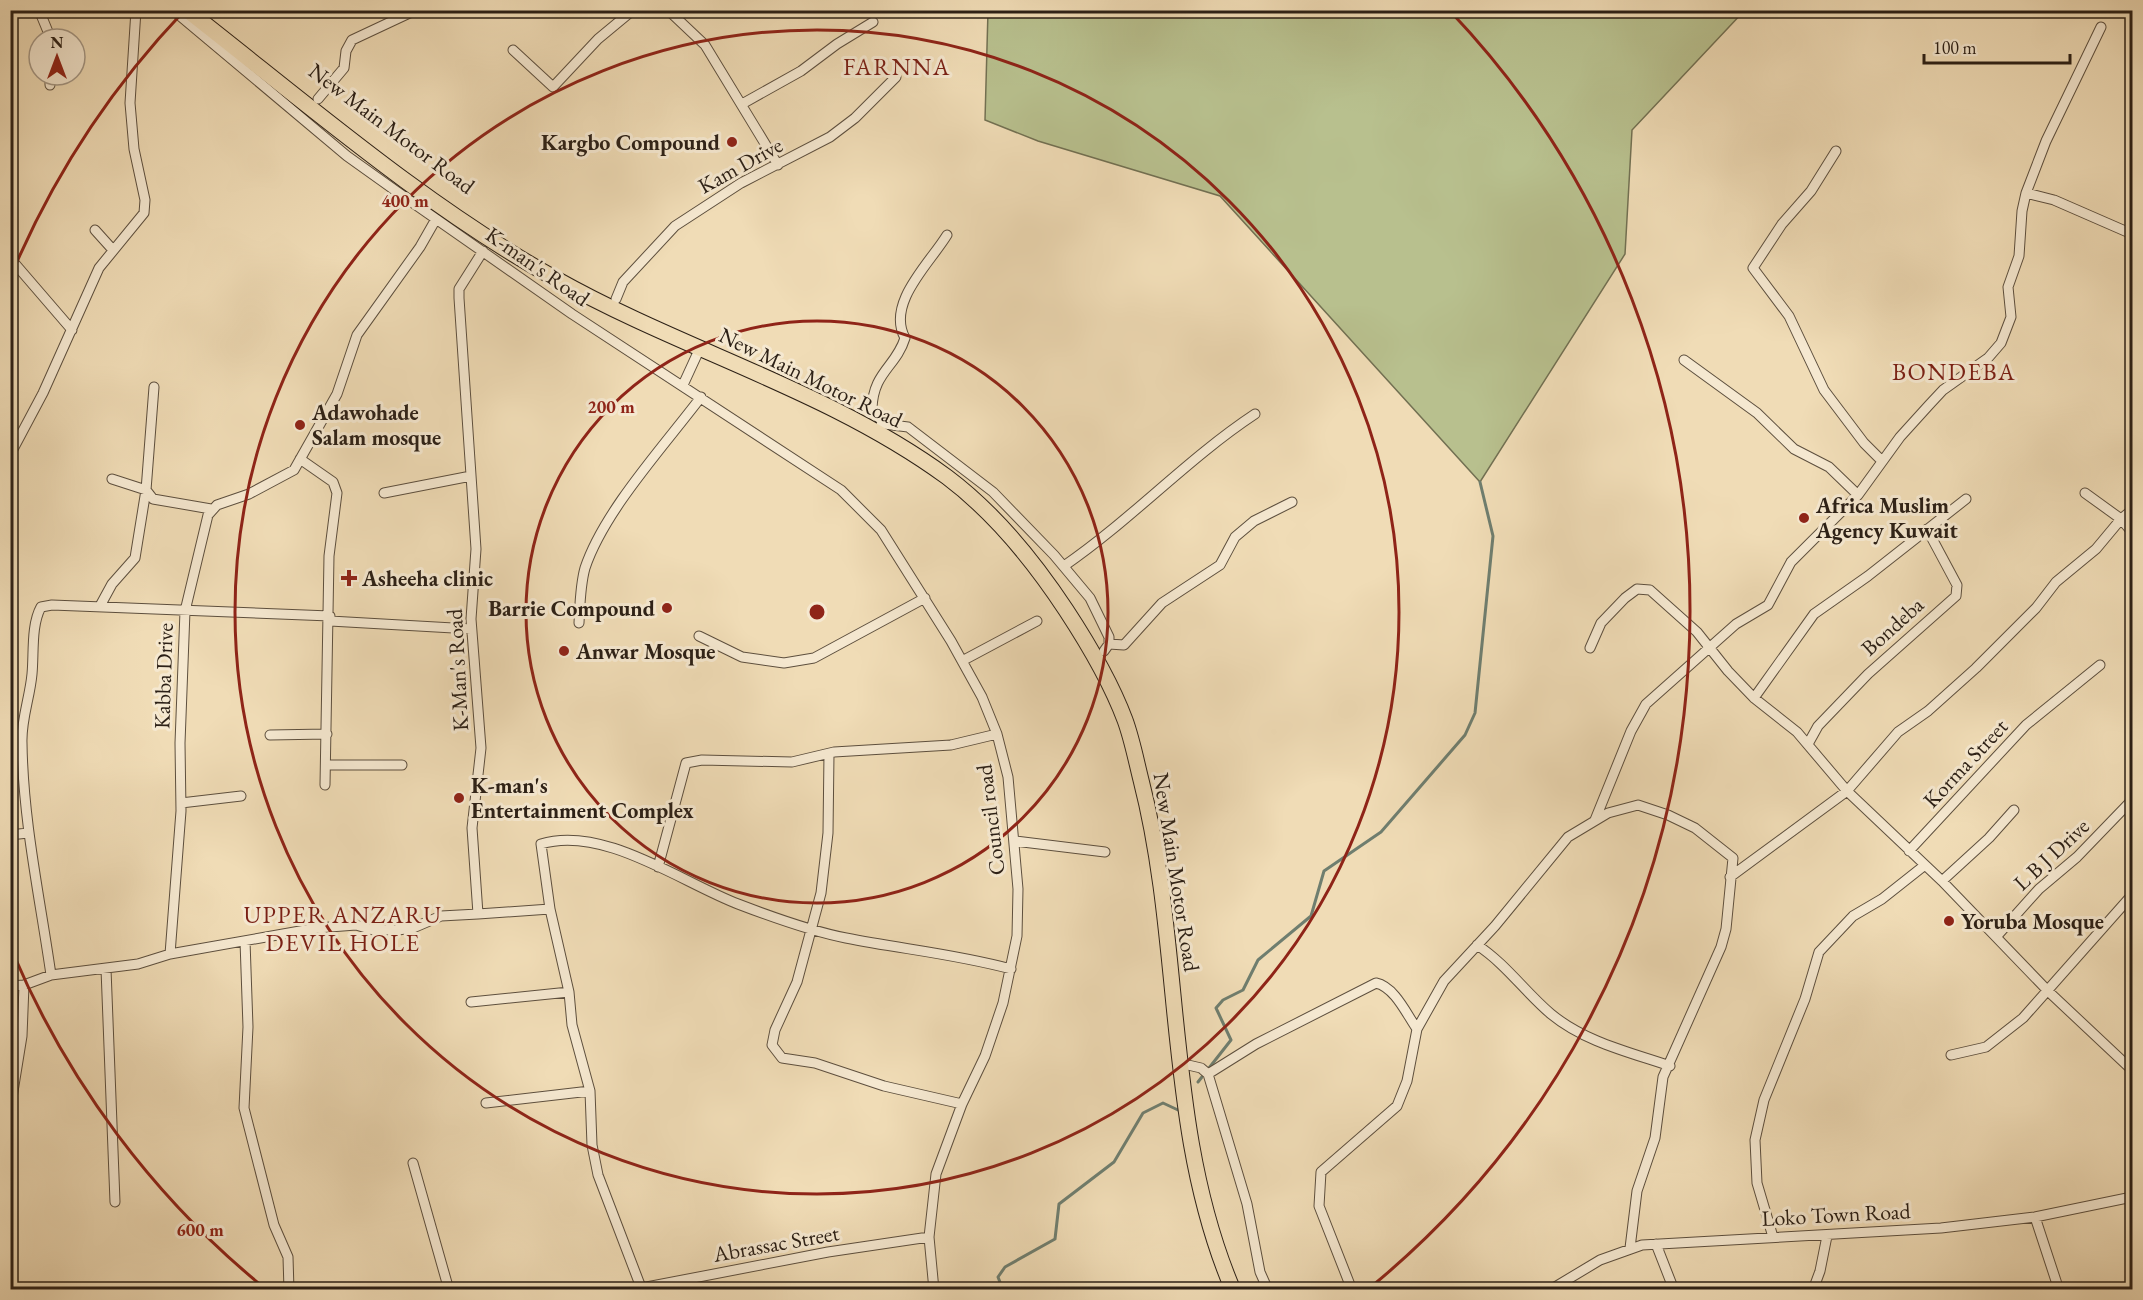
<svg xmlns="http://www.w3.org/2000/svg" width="2143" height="1300" font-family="'EB Garamond',serif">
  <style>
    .green { fill: #b8c08e; stroke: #727052; stroke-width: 1.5 }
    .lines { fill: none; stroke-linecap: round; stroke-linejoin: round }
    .stream { stroke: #6f7e6f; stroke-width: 3 }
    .minor-casing { stroke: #5d4f3e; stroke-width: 11 }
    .trunk-casing { stroke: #2c2016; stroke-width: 17 }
    .minor { stroke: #f5e8d0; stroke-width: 9 }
    .trunk { stroke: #f0dcb6; stroke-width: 15 }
    .ring { fill: none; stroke: #8f2418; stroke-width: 3 }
    .poi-dot { fill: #8f2418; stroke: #f5e8d0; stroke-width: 2 }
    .labels { text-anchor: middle; stroke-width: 6; stroke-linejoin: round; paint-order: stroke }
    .street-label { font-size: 22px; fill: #2c2016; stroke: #f5e8d0 }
    .poi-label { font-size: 22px; font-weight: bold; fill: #2c2016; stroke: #f5e8d0; text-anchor: start }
    .neighbourhood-label { font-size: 24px; letter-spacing: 1.5px; fill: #7a1f14; stroke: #f5e8d0 }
    .centre { fill: #8f2418; stroke: #f5e8d0; stroke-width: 3 }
    .ring-label { font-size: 18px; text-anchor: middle; font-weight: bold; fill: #8f2418; stroke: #f5e8d0; stroke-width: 6; stroke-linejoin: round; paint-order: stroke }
  </style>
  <rect width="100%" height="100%" fill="#f0dcb6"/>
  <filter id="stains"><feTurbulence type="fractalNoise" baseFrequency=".00333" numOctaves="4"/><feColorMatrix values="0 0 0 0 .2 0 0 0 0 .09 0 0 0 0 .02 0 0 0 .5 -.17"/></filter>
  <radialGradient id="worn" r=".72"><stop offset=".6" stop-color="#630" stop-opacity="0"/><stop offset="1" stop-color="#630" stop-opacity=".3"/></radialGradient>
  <path class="green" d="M988,11v-1l756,1 -112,119 -7,124 -145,228 -260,-286 -182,-55 -53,-21z"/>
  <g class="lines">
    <path class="stream" d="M1198,1082l33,-42 -15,-32 7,-8 20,-10 15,-30 53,-44 13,-45 57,-39 84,-97 10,-22 18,-177 -13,-54
      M1003,1290l-5,-13 7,-10 50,-28 4,-35 55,-42 29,-49 20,-10 15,7"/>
    <g class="minor-casing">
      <path id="minor" d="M39,10l12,29
        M173,10l174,146 49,35 176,123 269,176 40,40 70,111 31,56 15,37 11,43 10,112 -1,47 -14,67 -18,53 -23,48 -26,70 -7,63 5,53
        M668,10l37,35 73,120
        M513,50l40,37 45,-48 35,-29
        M50,85v-10
        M318,99l26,-31 2,-17 6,-11 64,-30
        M742,104l59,-33 36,-27 36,-22
        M1836,151l-25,40 -29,33 -29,44 36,48 35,74 40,53 18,18
        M2026,193l28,7 78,34
        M95,230l18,20
        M483,251l-24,38v9l17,251 -5,70 10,129 -9,80 6,86 72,-5
        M10,258l62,72
        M616,299l7,-17 52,-56 66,-43 89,-46 25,-19 41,-41
        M1684,360l73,53 37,36 35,18 29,28
        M683,385l17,-37
        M154,387l-8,103 7,9 58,10
        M884,424l24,3 85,65 61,63 36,43 19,39v7l-5,7
        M881,425l3,-1 -12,-15c1,-37 24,-42 33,-71 -19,-35 25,-75 42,-103
        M10,455l33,-62 56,-125 45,-55 1,-13 -11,-51 -4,-46 6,-93
        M300,459l33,23 4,11 -8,63 -4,229
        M384,493l87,-17
        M2085,493l36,26 11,13
        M1064,566c67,-46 123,-107 191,-152
        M100,606l12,-22 23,-26 11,-68 -34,-11
        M330,621l141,8
        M579,623c1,-18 1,-37 6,-55 19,-57 79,-122 116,-171
        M699,636l43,21 42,6 30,-5 111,-60
        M1109,644l15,1 38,-42 58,-38 15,-28 19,-16 38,-19
        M1590,648l11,-25 24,-25 12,-9 13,1 47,42 31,39 26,27 43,34 50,59 95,90 107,111 83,78
        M962,661l75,-40
        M1754,698l60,-84 54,-38 98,-77
        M270,735l57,-1
        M1808,744l10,-18 50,-52 88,-78 1,-11 -30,-56
        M829,754l-1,79 -7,60 -24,89 -22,48 -3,15 10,13 33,5 69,23 78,18
        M326,765h76
        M181,803l60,-7
        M1595,820l36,-89 15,-27 90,-80 32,-19 23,-43 67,-67 42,-58 29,-32 14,-15 45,-32 13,-15 10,-26 -3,-30 11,-31 3,-45 4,-18 20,-52 55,-114
        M10,835l18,-2
        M1015,841l90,11
        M1909,851l117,-126 74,-60
        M658,867l28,-104 16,-3 90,2 42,-10 117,-7 46,-11
        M1730,877l117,-86 51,-59 30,-21 48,-43 60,-60 20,-26 40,-33 25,-30 11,-9
        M1942,881l47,-43 25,-28
        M1996,937l43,-48 38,-32 55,-57
        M245,941l3,86 -4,81 30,117 14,32 1,33
        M1477,945c29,19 48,47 74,69 34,28 78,38 119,52
        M170,954l11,-143 -1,-68 5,-132 23,-96 9,-10 32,-11 45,-24 43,-76 20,-59 63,-88 16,-28
        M106,969l9,233
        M51,975c-11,-77 -28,-154 -29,-232 -1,-23 8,-46 10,-69 2,-21 -1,-49 9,-67l11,-2 278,11
        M10,986l14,-1
        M471,1002l98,-10
        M1951,1055l35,-8 37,-29 109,-123
        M1188,1065l13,3 7,6 39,130 13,68 8,18
        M1208,1074l48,-30 120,-61c19,4 31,32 41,46
        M486,1103l104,-12
        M10,1110l12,-74 2,-51 27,-10 87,-11 32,-10 147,-26 39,-3 17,5h25l15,-2 28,-12 37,-2
        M413,1163l36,127
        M2035,1217l24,73
        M1773,1237l-16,-54 -2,-43 9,-40 41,-101 14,-47 34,-36 29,-17 43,-34
        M1656,1244l18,46
        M631,1290l197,-38 101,-15
        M642,1290l-44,-115 -6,-30 -2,-54 -18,-66 -3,-33 -19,-83 -9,-65c62,-19 140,38 197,60 34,13 72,27 108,34 55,11 110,16 165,31
        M1352,1290l-33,-84 2,-34 76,-66 10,-25 10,-52 27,-48 51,-55 73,-89 40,-24 30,-8 30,10 27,13 38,30 -7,71 -5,18 -58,130 -8,61 -18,53 -7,57
        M1550,1290l50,-30 42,-15 299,-17 94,-11 97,-20
        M1813,1290l7,-19 7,-35"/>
    </g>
    <g class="trunk-casing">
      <path id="trunk" d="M187,10c118,92 239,197 369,269 128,72 272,111 391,198 48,36 86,83 119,133 23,35 44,70 59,110 7,19 11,40 16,60 43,168 23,349 92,510"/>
    </g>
    <use href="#minor" class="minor"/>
    <use href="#trunk" class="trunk"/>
  </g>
  <g class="ring">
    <circle cx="817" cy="612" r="291"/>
    <circle cx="817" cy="612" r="582"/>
    <path d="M262 1286A873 873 0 0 1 13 953M13 271A873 873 0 0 1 184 11M1450 11A873 873 0 0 1 1372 1286"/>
  </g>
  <g class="poi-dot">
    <circle cx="732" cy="142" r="6"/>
    <circle cx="300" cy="425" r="6"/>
    <circle cx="1804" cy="518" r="6"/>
    <path d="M346 569h6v6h6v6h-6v6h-6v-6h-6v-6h6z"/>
    <circle cx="667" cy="608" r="6"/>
    <circle cx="564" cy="651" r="6"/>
    <circle cx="459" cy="798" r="6"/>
    <circle cx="1949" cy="921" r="6"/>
  </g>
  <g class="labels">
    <g class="street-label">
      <text transform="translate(392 128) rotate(37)" y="8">New Main Motor Road</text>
      <text transform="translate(740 165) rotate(-29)" y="8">Kam Drive</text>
      <text transform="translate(538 266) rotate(35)" y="8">K-man's Road</text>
      <text transform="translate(811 377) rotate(26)" y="8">New Main Motor Road</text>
      <text transform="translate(1892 626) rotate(-42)" y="8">Bondeba</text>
      <text transform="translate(457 670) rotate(-93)" y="8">K-Man's Road</text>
      <text transform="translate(163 676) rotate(-88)" y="8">Kabba Drive</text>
      <text transform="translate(1965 763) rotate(-47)" y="8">Korma Street</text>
      <text transform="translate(990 820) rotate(-97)" y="8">Council road</text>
      <text transform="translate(2051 854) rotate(-43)" y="8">L B J Drive</text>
      <text transform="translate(1177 872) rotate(81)" y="8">New Main Motor Road</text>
      <text transform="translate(1836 1214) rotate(-3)" y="8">Loko Town Road</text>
      <text transform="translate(776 1243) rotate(-10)" y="8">Abrassac Street</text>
    </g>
    <g class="poi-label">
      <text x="720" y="150" text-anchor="end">Kargbo Compound</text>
      <text x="312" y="420">Adawohade<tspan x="312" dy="25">Salam mosque</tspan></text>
      <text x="1816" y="513">Africa Muslim<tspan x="1816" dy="25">Agency Kuwait</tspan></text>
      <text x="362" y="586">Asheeha clinic</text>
      <text x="655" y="616" text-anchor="end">Barrie Compound</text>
      <text x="576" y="659">Anwar Mosque</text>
      <text x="471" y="793">K-man's<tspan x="471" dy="25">Entertainment Complex</tspan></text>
      <text x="1961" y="929">Yoruba Mosque</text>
    </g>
    <g class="neighbourhood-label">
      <text x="897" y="75">FARNNA</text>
      <text x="1954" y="380">BONDEBA</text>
      <text x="343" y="923">UPPER ANZARU<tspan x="343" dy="28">DEVIL HOLE</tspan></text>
    </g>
  </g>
  <circle cx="817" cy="612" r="9" class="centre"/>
  <g class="ring-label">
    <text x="405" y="207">400 m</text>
    <text x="611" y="413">200 m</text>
    <text x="200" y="1236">600 m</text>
  </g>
  <rect width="2143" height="1300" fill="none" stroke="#f0dcb6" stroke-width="36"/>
  <rect x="12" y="12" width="2119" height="1276" fill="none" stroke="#2c2016" stroke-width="3"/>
  <rect x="18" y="18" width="2107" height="1264" fill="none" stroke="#2c2016" stroke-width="1.5"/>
  <g transform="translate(57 57)"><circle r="28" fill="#f5e8d0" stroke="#a59886" stroke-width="1.5"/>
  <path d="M0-4.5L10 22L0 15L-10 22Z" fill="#8f2418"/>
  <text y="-9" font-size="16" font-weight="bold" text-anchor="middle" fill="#2c2016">N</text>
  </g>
  <path d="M1924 54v9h146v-9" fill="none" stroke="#2c2016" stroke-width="3"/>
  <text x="1933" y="54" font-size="18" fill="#2c2016" stroke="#f5e8d0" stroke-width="4.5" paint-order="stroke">100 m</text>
  <rect width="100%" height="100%" filter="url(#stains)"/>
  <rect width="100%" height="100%" fill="url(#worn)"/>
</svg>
